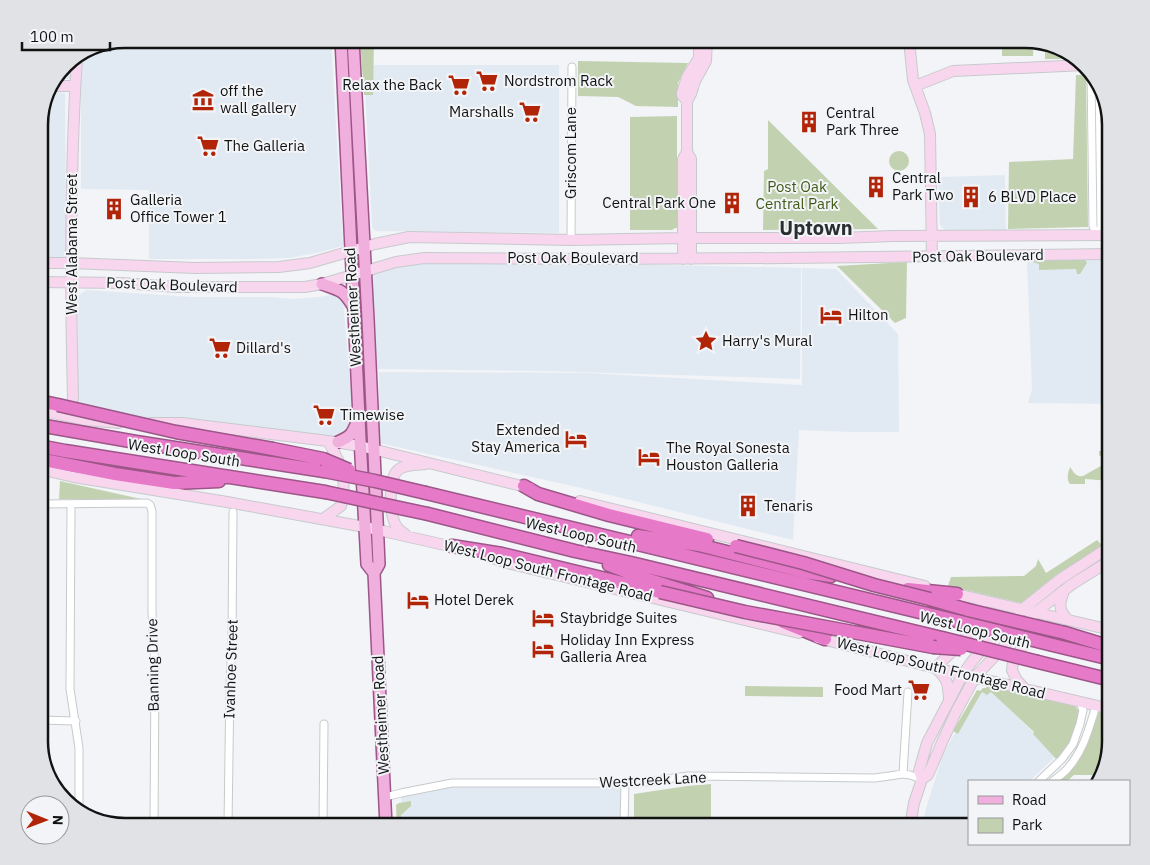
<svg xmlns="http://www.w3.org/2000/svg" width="1150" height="865" font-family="'IBM Plex Sans',sans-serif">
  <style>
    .built { fill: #e1eaf2 }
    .green { fill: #c2d2b1 }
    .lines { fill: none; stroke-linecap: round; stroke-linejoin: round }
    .street-casing { stroke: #c7cacd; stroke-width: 9 }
    .secondary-casing { stroke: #c7cacd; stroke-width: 12 }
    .primary-casing { stroke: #9c5688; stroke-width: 14 }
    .highway-casing { stroke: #9c5688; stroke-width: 15 }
    .street { stroke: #fff; stroke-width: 7 }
    .secondary { stroke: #f8d7ee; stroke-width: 10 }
    .primary { stroke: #f1afde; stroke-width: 11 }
    .highway { stroke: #e77ac8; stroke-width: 12 }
    .highway-bridge-casing { stroke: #9c5688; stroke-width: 15; stroke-linecap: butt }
    .highway-bridge { stroke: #e77ac8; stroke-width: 12 }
    .labels { text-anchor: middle; stroke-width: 4; stroke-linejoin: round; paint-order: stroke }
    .poi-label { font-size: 15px; fill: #111212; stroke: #f2f4f7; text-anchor: start }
    .street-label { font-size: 15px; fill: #111212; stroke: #f2f4f7 }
    .park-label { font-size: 15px; fill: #405b17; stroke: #f2f4f7 }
    .district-label { font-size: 20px; font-weight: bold; fill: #2b2e30; stroke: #f2f4f7 }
    .rim { fill: none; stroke: #111212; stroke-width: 2.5 }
  </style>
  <rect width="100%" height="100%" fill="#f2f4f7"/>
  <path class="built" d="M125,39h206l12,207 -22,6 -32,6 -35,1h-105v-69l-68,-1v-110h-28l15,-19z
    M364,65h195v168l-184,-2 -3,-4z
    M46,92l19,1 1,164h-27v-138z
    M1102,149h9v78h-7z
    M1005,175l1,57h-59l-7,-7 -2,-48z
    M456,260l345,8 -1,111 -254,-8 -169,-2 -4,-97 52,-11z
    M1111,260v144l-83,-1 4,-14 -5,-128z
    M802,268l34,1 62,65 1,98h-47l-53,-2 -6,110 -216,-53 -198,-44v-71l208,1 215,12z
    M86,290l106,7h78l23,2 26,-2 15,-3 9,5 8,94 1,48 -166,-22 -46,-1 -62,-13v-109z
    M990,688l66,68 -26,25h-61v45h-47l3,-14 18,-58 34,-60z
    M457,786h167l-1,40h-221l-1,-29 24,-4z"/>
  <path class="green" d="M360,39h14l-1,56h-9z
    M1002,39h24l8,2 -1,15h-31z
    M1045,46l33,11 2,2h-35z
    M578,61l110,2 -10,20v24l-42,-1 -18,-9 -40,-1z
    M1076,75h10l2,152 -80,2 1,-67 64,-3z
    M1103,89l8,35v23h-7z
    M677,116v112h-2l-3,2h-42v-113z
    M768,120l110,109 -115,1 1,-59 4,-2z
    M889 161a10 10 0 1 1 20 0a10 10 0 1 1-20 0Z
    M1032,258h52l3,5 -7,11h-3l-1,-5h-2l-35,1v-6l-6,-2z
    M907,262l-1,56 -11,5 -58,-57z
    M1099,451h12v30l-26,-2v5h-15c-4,-5 -2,-11 0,-17 4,5 5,10 13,9l23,-13v-2l-7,-6z
    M60,481l90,20 -91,-2z
    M1097,540l6,6 -47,29 -35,28 -73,-17 3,-9 73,-1 12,-10 2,-7 8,14z
    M988,685l87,21 4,5v3l-5,20 -8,15 -9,11 -24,-26 1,-2 -43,-40 -4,3 -5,-3 -6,10 -18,32 -5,-3 24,-41 3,1 3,-3h3z
    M745,686l78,1v10l-78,-1z
    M1096,709l15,4v28l-12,34h-25l-7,6h-8l25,-30z
    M711,784v42h-77v-32l53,-8z
    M411,801v5l-10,9v11h-4l-1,-21 3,-2z"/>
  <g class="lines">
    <g class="street-casing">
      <path id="street" d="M1091,72l2,154 3,9 5,-7 -2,-146
        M571,240l1,-173
        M39,504l108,-1 3,2 2,6v101l3,55 -1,159
        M71,504l-1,185 9,59v63
        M39,720l37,1
        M903,774l5,-82
        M1039,781l23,-22 11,-15 7,-20 3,-14 -3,-8
        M1053,781c5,-4 11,-8 15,-13 16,-18 21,-40 28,-62
        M385,797l16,-4 51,-10h186l50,-7 187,2 28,-4 7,1 12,4
        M228,826l2,-142 2,-45 1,-127
        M323,826l1,-102
        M624,826l1,-43"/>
    </g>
    <g class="secondary-casing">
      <path id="secondary" d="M910,39v11l3,30 12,33 5,21 2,123
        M48,86h27
        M915,86l38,-15 132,-6
        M687,101l4,-7 4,-13 11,-20 1,-22
        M683,259v-100l4,-7
        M691,259v-100l-4,-7v-51l-5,-6v-2l5,-16 12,-19v-19
        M39,263h32l124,5 84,-1 31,-4 65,-19 34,-7 162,3 111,-2h157l54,-2 218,-1
        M39,282l82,1 56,4h128l17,-3 74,-22 28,-4 170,1 193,-1 324,-4
        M39,410l47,10 33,3
        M65,411c6,-3 7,-7 8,-14 -3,-113 -3,-227 4,-340
        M151,423h31l146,18 32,5 170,42
        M39,469l35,8 153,25 138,25 93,21
        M580,501l345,85
        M323,519l18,-13c6,-30 2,-39 -13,-65
        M406,535c-3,-3 -7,-5 -9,-8 -8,-11 -9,-49 1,-57 7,-6 20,-5 28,-6
        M486,556l25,8 288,69
        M1064,591c-5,13 -6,18 4,29
        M952,593l159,37
        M1019,612l40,-32 52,-34
        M818,638l117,30 176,41
        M935,668l27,-26 19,-27v-9
        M936,668c12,12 12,15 13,31
        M1025,689l-9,-10 -4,-9 1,-8 18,-30 15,-5
        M922,779l6,-4 15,-35 13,-28 19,-35 61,-65 35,-27 40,-25
        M910,826l4,-23 8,-24 -3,-8 8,-28 36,-69 10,-14 29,-33"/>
    </g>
    <g class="primary-casing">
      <path id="primary" d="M341,39l19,400 7,125 7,9
        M353,39l15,280 11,245 -5,9 12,253
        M322,284c17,6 21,5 31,22
        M338,442c14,-6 14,-8 20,-22"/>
    </g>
    <g class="highway-casing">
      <path id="highway" d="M39,401l19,4
        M39,425l97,17 188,29
        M39,446l26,5 260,41
        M273,449l50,10
        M39,459l76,15 59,9 45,-2
        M524,486l14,8 71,21 98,24
        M426,493l531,128
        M428,514l147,37 56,12 311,75
        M638,536l61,9 106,27 26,4
        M452,546l50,8 158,38
        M609,565l34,13 64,20
        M908,589l49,5
        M930,599l38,11
        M783,622l42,17
        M858,633l75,14
        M1065,633l46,14
        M1053,645l58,14
        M1038,662l73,18"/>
    </g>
    <use href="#street" class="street"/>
    <use href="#secondary" class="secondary"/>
    <use href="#primary" class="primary"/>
    <use href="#highway" class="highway"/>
    <g class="highway-bridge-casing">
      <path id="highway-bridge" d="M58,405l118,27 97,17
        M323,459l26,11
        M324,471l51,10 51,12
        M325,492l103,22
        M736,546l67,17 71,22 56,14
        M660,592l85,20 113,21
        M968,610l97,23
        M957,621l96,24
        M942,638l96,24
        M933,647l28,2"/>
    </g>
    <use href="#highway-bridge" class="highway-bridge"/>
  </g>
  <defs>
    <g id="supermarket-bare" transform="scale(1.725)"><path d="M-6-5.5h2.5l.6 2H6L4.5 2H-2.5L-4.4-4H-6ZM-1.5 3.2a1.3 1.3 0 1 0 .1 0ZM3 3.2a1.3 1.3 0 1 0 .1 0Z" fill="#b12407" stroke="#f2f4f7" stroke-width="2.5" paint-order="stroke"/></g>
    <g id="museum-bare" transform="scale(1.725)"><path d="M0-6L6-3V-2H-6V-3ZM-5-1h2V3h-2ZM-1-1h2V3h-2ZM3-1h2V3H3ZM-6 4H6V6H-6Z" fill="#b12407" stroke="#f2f4f7" stroke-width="2.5" paint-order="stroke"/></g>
    <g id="building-bare" transform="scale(1.725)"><path d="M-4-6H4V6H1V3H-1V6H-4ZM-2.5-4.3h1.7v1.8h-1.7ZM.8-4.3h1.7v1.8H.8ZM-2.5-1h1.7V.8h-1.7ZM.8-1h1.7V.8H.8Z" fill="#b12407" stroke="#f2f4f7" stroke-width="2.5" paint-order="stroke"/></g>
    <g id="hotel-bare" transform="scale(1.725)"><path d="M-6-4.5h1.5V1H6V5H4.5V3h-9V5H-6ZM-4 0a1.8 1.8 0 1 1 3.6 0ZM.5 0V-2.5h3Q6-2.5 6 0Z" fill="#b12407" stroke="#f2f4f7" stroke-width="2.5" paint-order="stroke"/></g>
    <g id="sight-bare" transform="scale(1.725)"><path d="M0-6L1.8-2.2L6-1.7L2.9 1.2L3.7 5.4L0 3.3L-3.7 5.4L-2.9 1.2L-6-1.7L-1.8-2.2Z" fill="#b12407" stroke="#f2f4f7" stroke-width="2.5" paint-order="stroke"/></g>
  </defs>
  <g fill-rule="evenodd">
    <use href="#supermarket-bare" x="487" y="81"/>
    <use href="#supermarket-bare" x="459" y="85"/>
    <use href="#museum-bare" x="203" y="100"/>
    <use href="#supermarket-bare" x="530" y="112"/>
    <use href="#building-bare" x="809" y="122"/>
    <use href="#supermarket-bare" x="208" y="146"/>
    <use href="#building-bare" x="876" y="187"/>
    <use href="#building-bare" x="971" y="197"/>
    <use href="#building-bare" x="732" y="203"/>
    <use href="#building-bare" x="114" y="209"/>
    <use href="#hotel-bare" x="831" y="315"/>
    <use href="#sight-bare" x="706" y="341"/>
    <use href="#supermarket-bare" x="220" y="348"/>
    <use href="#supermarket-bare" x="324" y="415"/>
    <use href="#hotel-bare" x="576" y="439"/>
    <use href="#hotel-bare" x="649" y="457"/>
    <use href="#building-bare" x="748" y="506"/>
    <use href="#hotel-bare" x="418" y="600"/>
    <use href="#hotel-bare" x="543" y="618"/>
    <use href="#hotel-bare" x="543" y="649"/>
    <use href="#supermarket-bare" x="919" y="690"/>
  </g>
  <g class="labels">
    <g class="poi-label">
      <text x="504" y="86">Nordstrom Rack</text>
      <text x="442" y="90" text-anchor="end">Relax the Back</text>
      <text x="220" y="96">off the<tspan x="220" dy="17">wall gallery</tspan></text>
      <text x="514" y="117" text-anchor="end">Marshalls</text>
      <text x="826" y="118">Central<tspan x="826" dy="17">Park Three</tspan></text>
      <text x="224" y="151">The Galleria</text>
      <text x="892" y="183">Central<tspan x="892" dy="17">Park Two</tspan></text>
      <text x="988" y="202">6 BLVD Place</text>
      <text x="130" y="205">Galleria<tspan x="130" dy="17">Office Tower 1</tspan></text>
      <text x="716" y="208" text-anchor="end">Central Park One</text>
      <text x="848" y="320">Hilton</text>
      <text x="722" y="346">Harry's Mural</text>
      <text x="236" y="353">Dillard's</text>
      <text x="340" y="420">Timewise</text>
      <text x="560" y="435" text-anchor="end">Extended<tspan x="560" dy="17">Stay America</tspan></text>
      <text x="666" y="453">The Royal Sonesta<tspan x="666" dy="17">Houston Galleria</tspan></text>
      <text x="764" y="511">Tenaris</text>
      <text x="434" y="605">Hotel Derek</text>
      <text x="560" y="623">Staybridge Suites</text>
      <text x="560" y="645">Holiday Inn Express<tspan x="560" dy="17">Galleria Area</tspan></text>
      <text x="902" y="695" text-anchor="end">Food Mart</text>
    </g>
    <g class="street-label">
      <text transform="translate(571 153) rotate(-90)" y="5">Griscom Lane</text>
      <text transform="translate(72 244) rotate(-90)" y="5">West Alabama Street</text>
      <text transform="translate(978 256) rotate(-1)" y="5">Post Oak Boulevard</text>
      <text x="573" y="263">Post Oak Boulevard</text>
      <text transform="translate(172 285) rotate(2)" y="5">Post Oak Boulevard</text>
      <text transform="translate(353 307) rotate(-93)" y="5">Westheimer Road</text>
      <text transform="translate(184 453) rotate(9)" y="5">West Loop South</text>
      <text transform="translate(581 535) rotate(13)" y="5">West Loop South</text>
      <text transform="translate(548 571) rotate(14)" y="5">West Loop South Frontage Road</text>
      <text transform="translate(975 630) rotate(14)" y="5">West Loop South</text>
      <text transform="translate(153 665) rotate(-91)" y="5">Banning Drive</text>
      <text transform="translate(941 668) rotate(14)" y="5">West Loop South Frontage Road</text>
      <text transform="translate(231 669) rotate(-88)" y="5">Ivanhoe Street</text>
      <text transform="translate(381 715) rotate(-93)" y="5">Westheimer Road</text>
      <text transform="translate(653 780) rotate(-3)" y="5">Westcreek Lane</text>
    </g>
    <g class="park-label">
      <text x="797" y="192">Post Oak<tspan x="797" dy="17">Central Park</tspan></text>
    </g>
    <g class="district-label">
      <text x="816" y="235">Uptown</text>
    </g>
  </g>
  <path d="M0 0H1150V865H0ZM125 48H1025A77 77 0 0 1 1102 125V741A77 77 0 0 1 1025 818H125A77 77 0 0 1 48 741V125A77 77 0 0 1 125 48Z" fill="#e0e2e5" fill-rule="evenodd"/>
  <path class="rim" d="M125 48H1025A77 77 0 0 1 1102 125V741A77 77 0 0 1 1025 818H125A77 77 0 0 1 48 741V125A77 77 0 0 1 125 48Z"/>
  <rect x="968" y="780" width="162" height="65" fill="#f2f4f7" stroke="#989a9b"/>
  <rect x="978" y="796" width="25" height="8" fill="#f1afde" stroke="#989a9b"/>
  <text x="1012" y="805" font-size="15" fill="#111212">Road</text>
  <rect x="978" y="818" width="25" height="15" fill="#c2d2b1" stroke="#989a9b"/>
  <text x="1012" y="830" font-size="15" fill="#111212">Park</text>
  <g transform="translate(45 820) rotate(91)"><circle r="24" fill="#f2f4f7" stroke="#989a9b"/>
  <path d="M0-4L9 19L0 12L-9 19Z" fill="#b12407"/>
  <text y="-8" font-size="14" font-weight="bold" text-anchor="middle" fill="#111212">N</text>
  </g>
  <path d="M22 42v8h88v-8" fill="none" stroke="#111212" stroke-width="2.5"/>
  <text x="30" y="42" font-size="15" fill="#111212" stroke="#f2f4f7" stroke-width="4" paint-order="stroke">100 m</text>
</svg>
